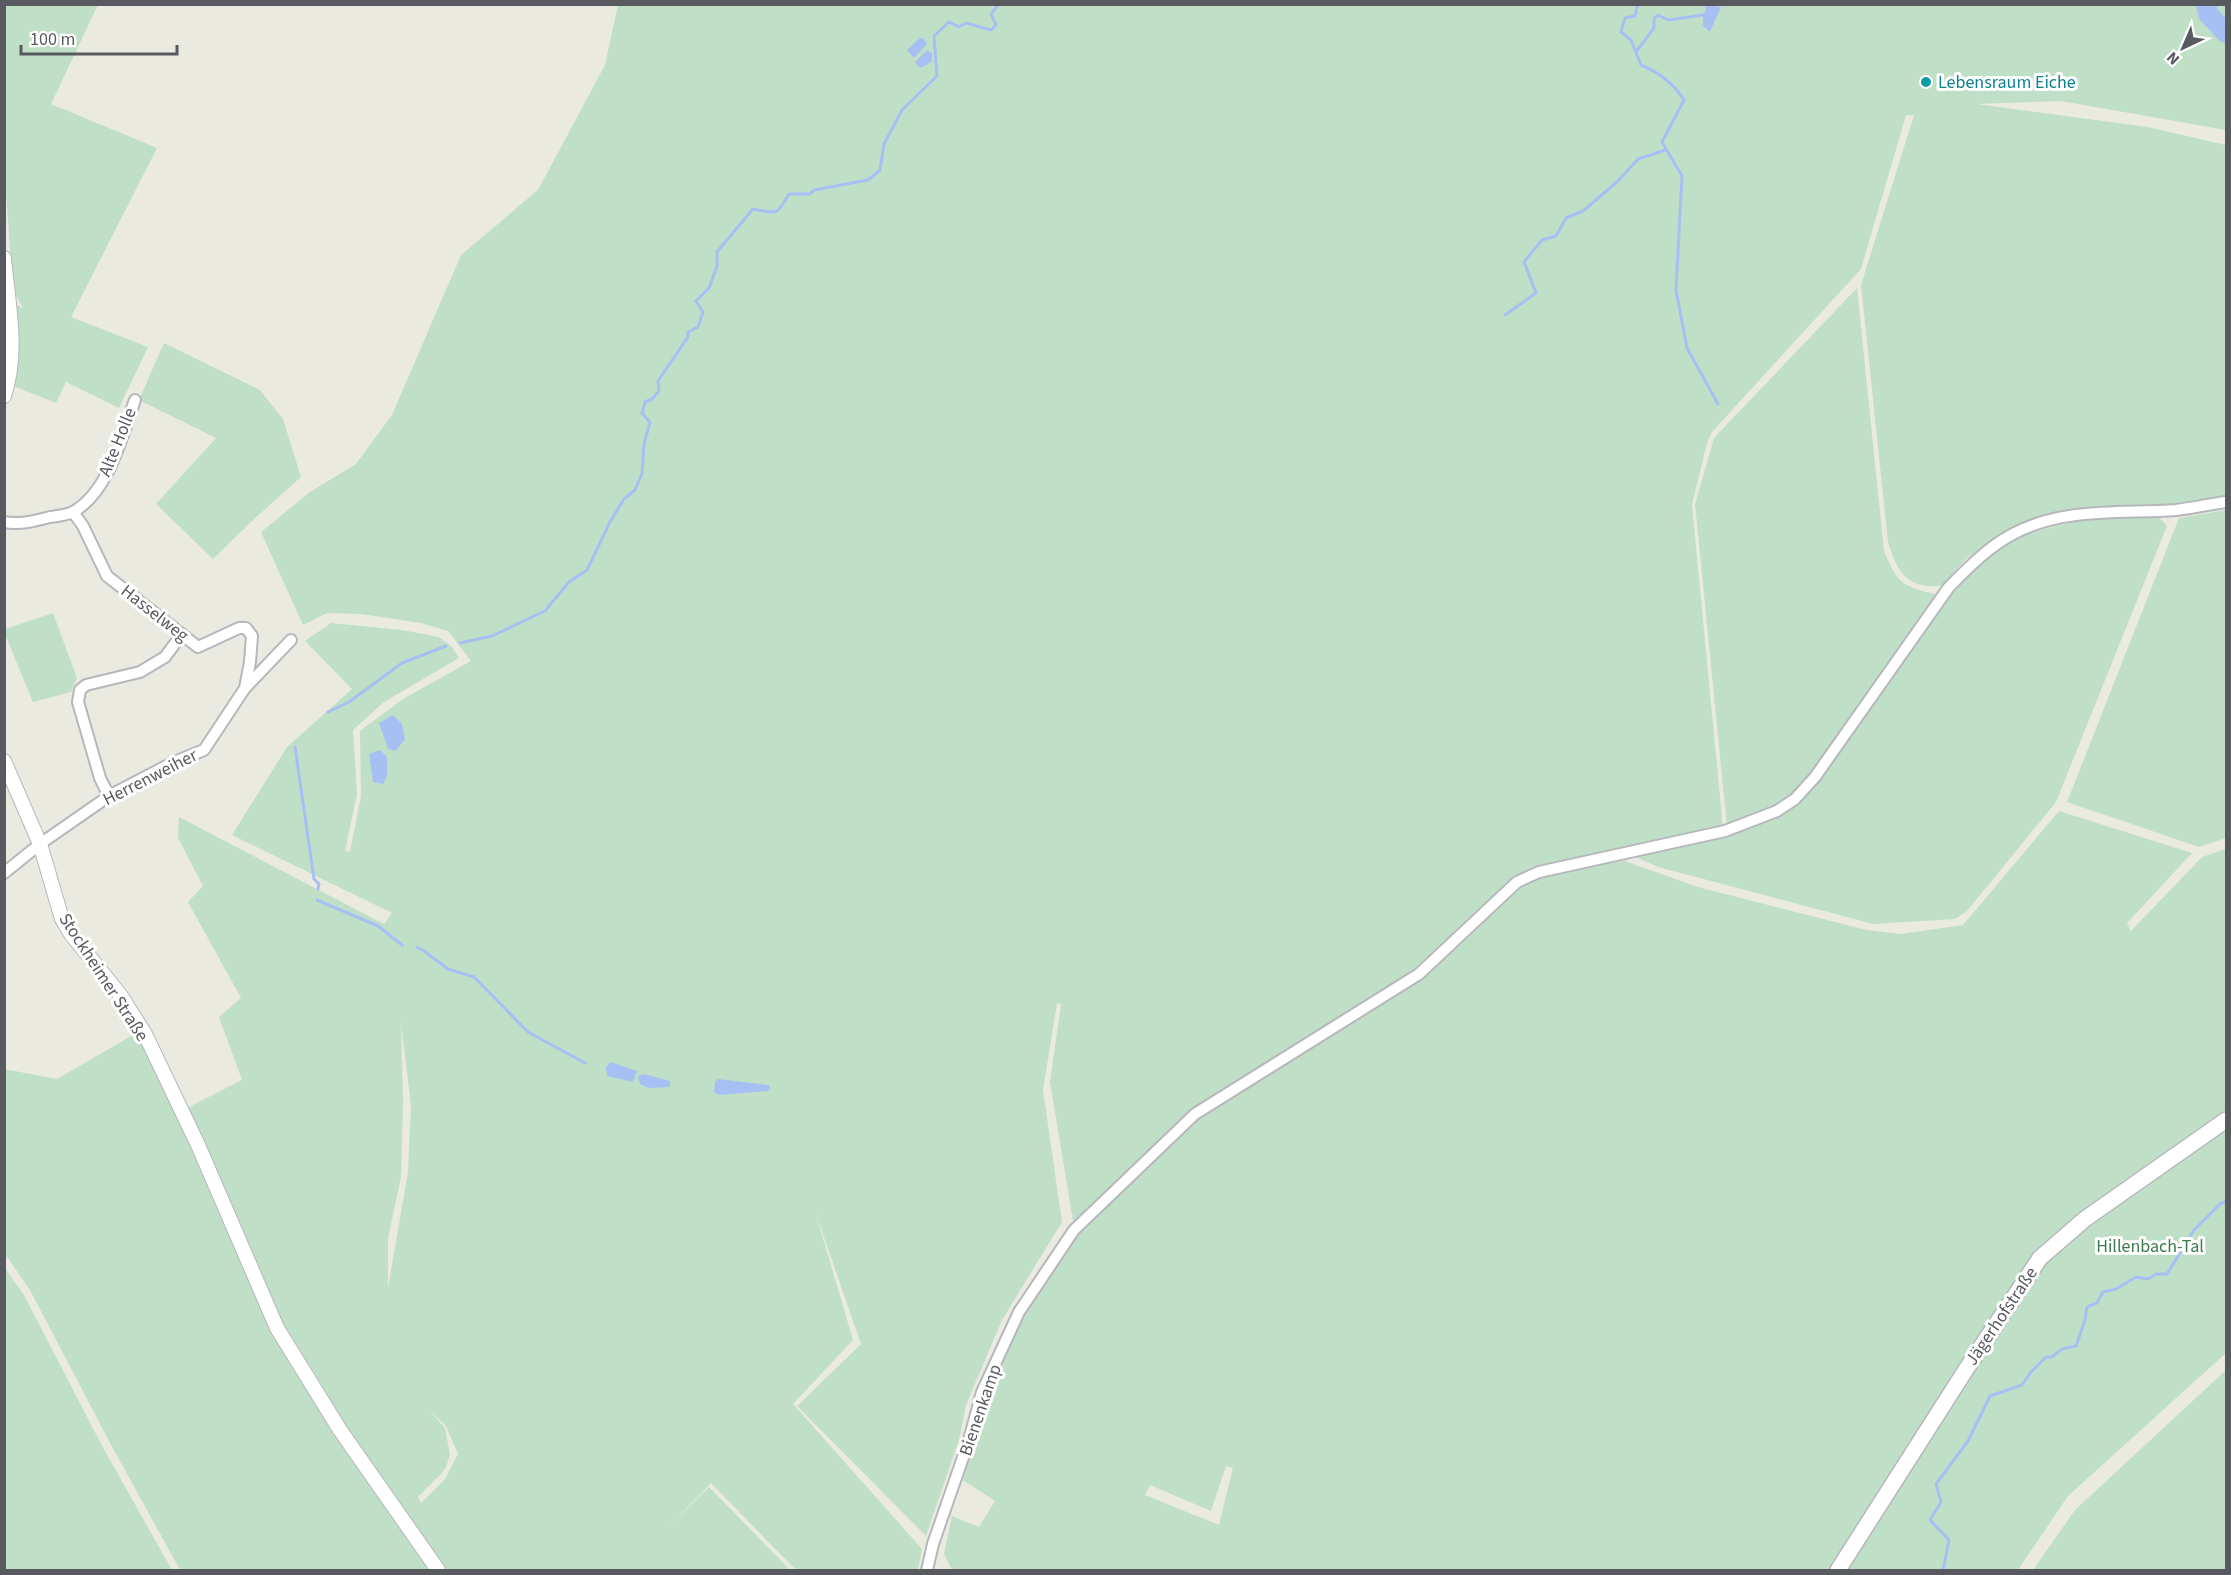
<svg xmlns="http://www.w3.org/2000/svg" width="2231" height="1575" font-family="'Source Sans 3',sans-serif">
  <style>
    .green { fill: #c0dfc7; fill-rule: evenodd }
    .water { fill: #a7c0f4 }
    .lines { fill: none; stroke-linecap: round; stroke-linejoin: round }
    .stream { stroke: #a7c0f4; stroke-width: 3 }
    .river { stroke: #a7c0f4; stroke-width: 20 }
    .minor-casing { stroke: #b6b7bc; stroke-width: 14 }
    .tertiary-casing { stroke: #b6b7bc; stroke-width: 16 }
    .secondary-casing { stroke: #b6b7bd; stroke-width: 18 }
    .minor { stroke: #fff; stroke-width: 10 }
    .tertiary { stroke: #fff; stroke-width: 14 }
    .secondary { stroke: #fff; stroke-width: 15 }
    .culture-dot { fill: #0f9aa8; stroke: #fff; stroke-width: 2 }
    .labels { text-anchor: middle; stroke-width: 6; stroke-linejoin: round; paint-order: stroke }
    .culture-label { font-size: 18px; fill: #0d838f; stroke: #fff; text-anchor: start }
    .street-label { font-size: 18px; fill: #595a60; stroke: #fff }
    .park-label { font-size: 18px; fill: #3d7b4e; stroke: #fff }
  </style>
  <rect width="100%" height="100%" fill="#eaeae1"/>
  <path class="green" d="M1708,4l-5,11v11l7,6 10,-25 -4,-2h510v125l-165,-29 -84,3 171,23 78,18v351l-53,9 -89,3 -48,11 -35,16 -34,23 -26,28c-34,3 -44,-14 -53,-44l-27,-257 53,-170h-8l-45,154 -149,163 -5,11 -15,62 31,323 -182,39 -124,104 -219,136 -124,120 -24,-145 11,-78 -4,-1 -14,87 19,132 -60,98 -36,85 -7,35 -33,96 -129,-130 64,-62 -45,-130 37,126 -60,64 129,145 -4,21h-122l-85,-87 -43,45 41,-41 81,83h-344l-107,-151 -56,-93 -98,-217 57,-29 -23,-63 22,-19 -53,-96 15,-16 -25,-48 1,-21 205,107 8,-11 -160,-78 55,-88 65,-58 -47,-48 26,-18 71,7 37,7 12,9 8,12 -75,44 -31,28 4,64 -12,57 5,1 11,-56 -1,-65 43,-32 68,-38 -23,-30 -27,-8 -60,-9 -34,-1 -24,12 -42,-93 49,-40 46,-28 36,-49 69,-160 77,-65 67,-125 13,-60zM401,1023l10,82 -3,67 -20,116v-50l13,-61 2,-75zM429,1410l17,16 12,28 -13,25 -24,24 -3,-6 24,-24 4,-6 4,-12 -5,-27z
    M4,5h94l-47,99 106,44 -86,169 77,30 -29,61 -53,-26 -10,21 -45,-18 4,-80 8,3 -10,-18 -8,-112z
    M1857,288l27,263c15,35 17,34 54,44l-125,177 -31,31 -55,24 -32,-323 19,-66z
    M164,343l96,47 23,29 18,58 -48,43 -40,39 -57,-55 60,-66 -77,-38z
    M2226,510v328l-27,9 -132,-45 112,-284z
    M2094,516l65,1 8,9 -111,276 -89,109 -12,8 -82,5 -215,-57 -29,-13 99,-18 58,-24 19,-15 16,-18 107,-156 45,-57 43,-29z
    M53,613l24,65 -6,14 -38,10 -28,-68v-5z
    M2059,811l133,42 -65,70 4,8 71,-74 24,-8v504l-158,143 -50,74h-1066l-8,-16 8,-38 27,11 16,-26 -32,-21 25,-83 31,-71 60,-97 123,-116 220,-134 99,-93 19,-8 66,-16 19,-1 73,26 168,43 35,4 62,-9zM1226,1466l7,2 -14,57 -74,-30 5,-10 61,26z
    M138,1032l136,300 59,100 97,138h-250l-71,-129 -79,-151 -25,-36 -1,-185 53,10z
    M4,1267l20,28 77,149 71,126h-167z
    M2226,1370v200h-193l42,-60z"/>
  <path class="water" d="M1708,4l13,3 -11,25 -7,-6v-11z
    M920,38h3l4,6 -13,14 -7,-8z
    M927,50l5,3v9l-12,6 -5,-6z
    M393,715l9,9 3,15 -9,12 -8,-2 -9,-26z
    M380,750l7,7v19l-4,8 -10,-2 -4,-28z
    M611,1062l26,9 -4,11 -26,-6 -1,-9z
    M644,1074l26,7v6l-21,1 -9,-4 -2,-8z
    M718,1079l51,6 1,3 -2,3 -49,4 -5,-3 1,-10z"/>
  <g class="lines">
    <path class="stream" d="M1638,4l-3,12 -10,2 -4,14 10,8 10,25c19,8 32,18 43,35l-22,42 20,34 -6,114 11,58 31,56
      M1704,4l3,3
      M1636,52l18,-24v-9l4,-4 10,5 35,-5
      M1505,315l31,-22 -12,-31 18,-22 14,-4 10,-18 17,-7 35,-30 20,-22 28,-9
      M460,643l32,-7 53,-25 24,-29 18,-12 23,-48 14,-23 11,-9 7,-16 2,-30 6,-22 -8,-9 3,-11 7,-3 7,-8 -1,-10 30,-44v-5l10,-5 5,-15 -7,-11 13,-13 8,-22v-14l36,-43c24,4 23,8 36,-15h21l4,-4 54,-10 12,-10 4,-26 18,-34 35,-34 -3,-40 15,-14 10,5 7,-4 25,7 5,-5 -5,-11 8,-10
      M328,712l21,-10 53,-39 44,-17
      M295,747l19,132 5,5 -1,5
      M317,900l61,26 24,19
      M417,947l7,4 24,18 26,8 54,55 57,31
      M1943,1570l6,-30 -19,-20 11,-18 -5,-18 32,-43 22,-45 32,-11 9,-13 15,-15h6l10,-8 14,-3 9,-26 2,-13 10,-4 6,-11 13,-3 20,-12 12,2 8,-5h11l27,-44 27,-27 5,-1"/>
    <path class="river" d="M2206,4l2,10 18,19"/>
    <g class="minor-casing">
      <path id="minor" d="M73,512l10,14 24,50 91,71 41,-19h7l6,8 -2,26 -5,26
        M4,522c16,3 31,-1 46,-5 7,-1 17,-2 23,-5 36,-20 49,-77 62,-112
        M109,796l-9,-18 -22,-76 2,-12 6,-5 54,-13 25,-15 17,-23
        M4,873l36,-29 69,-48 63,-33 32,-13 41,-62 46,-48
        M927,1570l6,-26 36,-104 13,-48 37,-80 55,-82 121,-116 224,-140 98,-92 22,-10 186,-41 52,-20 18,-12 20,-22 134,-190c19,-19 39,-40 64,-53 50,-27 108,-20 163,-24 17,-2 34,-6 50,-8"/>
    </g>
    <g class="tertiary-casing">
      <path id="tertiary" d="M4,258c4,46 15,93 0,138
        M4,761l36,83 22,75 9,15 50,62 24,38 53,111 79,183 63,102 98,140"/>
    </g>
    <g class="secondary-casing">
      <path id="secondary" d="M1838,1570l127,-199 75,-113 45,-39 141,-99"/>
    </g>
    <use href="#minor" class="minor"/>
    <use href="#tertiary" class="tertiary"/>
    <use href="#secondary" class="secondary"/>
  </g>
  <circle class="culture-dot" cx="1926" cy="82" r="6"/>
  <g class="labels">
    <g class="culture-label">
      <text x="1938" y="88">Lebensraum Eiche</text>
    </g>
    <g class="street-label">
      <text transform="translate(117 442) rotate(-68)" y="6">Alte Holle</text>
      <text transform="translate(155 613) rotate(38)" y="6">Hasselweg</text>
      <text transform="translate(150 777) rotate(-27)" y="6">Herrenweiher</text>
      <text transform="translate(104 977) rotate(57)" y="6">Stockheimer Straße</text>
      <text transform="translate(2001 1316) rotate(-56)" y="6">Jägerhofstraße</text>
      <text transform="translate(980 1410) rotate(-71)" y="6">Bienenkamp</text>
    </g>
    <g class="park-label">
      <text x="2150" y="1252">Hillenbach-Tal</text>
    </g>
  </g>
  <rect width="2231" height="1575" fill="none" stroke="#595a60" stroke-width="12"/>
  <g transform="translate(2183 48) rotate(224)" stroke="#ffffff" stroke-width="4.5" paint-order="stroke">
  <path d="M0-4.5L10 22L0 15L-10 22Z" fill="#595a60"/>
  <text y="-9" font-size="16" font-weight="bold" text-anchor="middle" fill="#595a60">N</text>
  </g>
  <path d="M21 45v9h156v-9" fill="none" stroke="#595a60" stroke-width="3"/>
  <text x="30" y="45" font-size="18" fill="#595a60" stroke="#ffffff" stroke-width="4.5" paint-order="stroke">100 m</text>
</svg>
